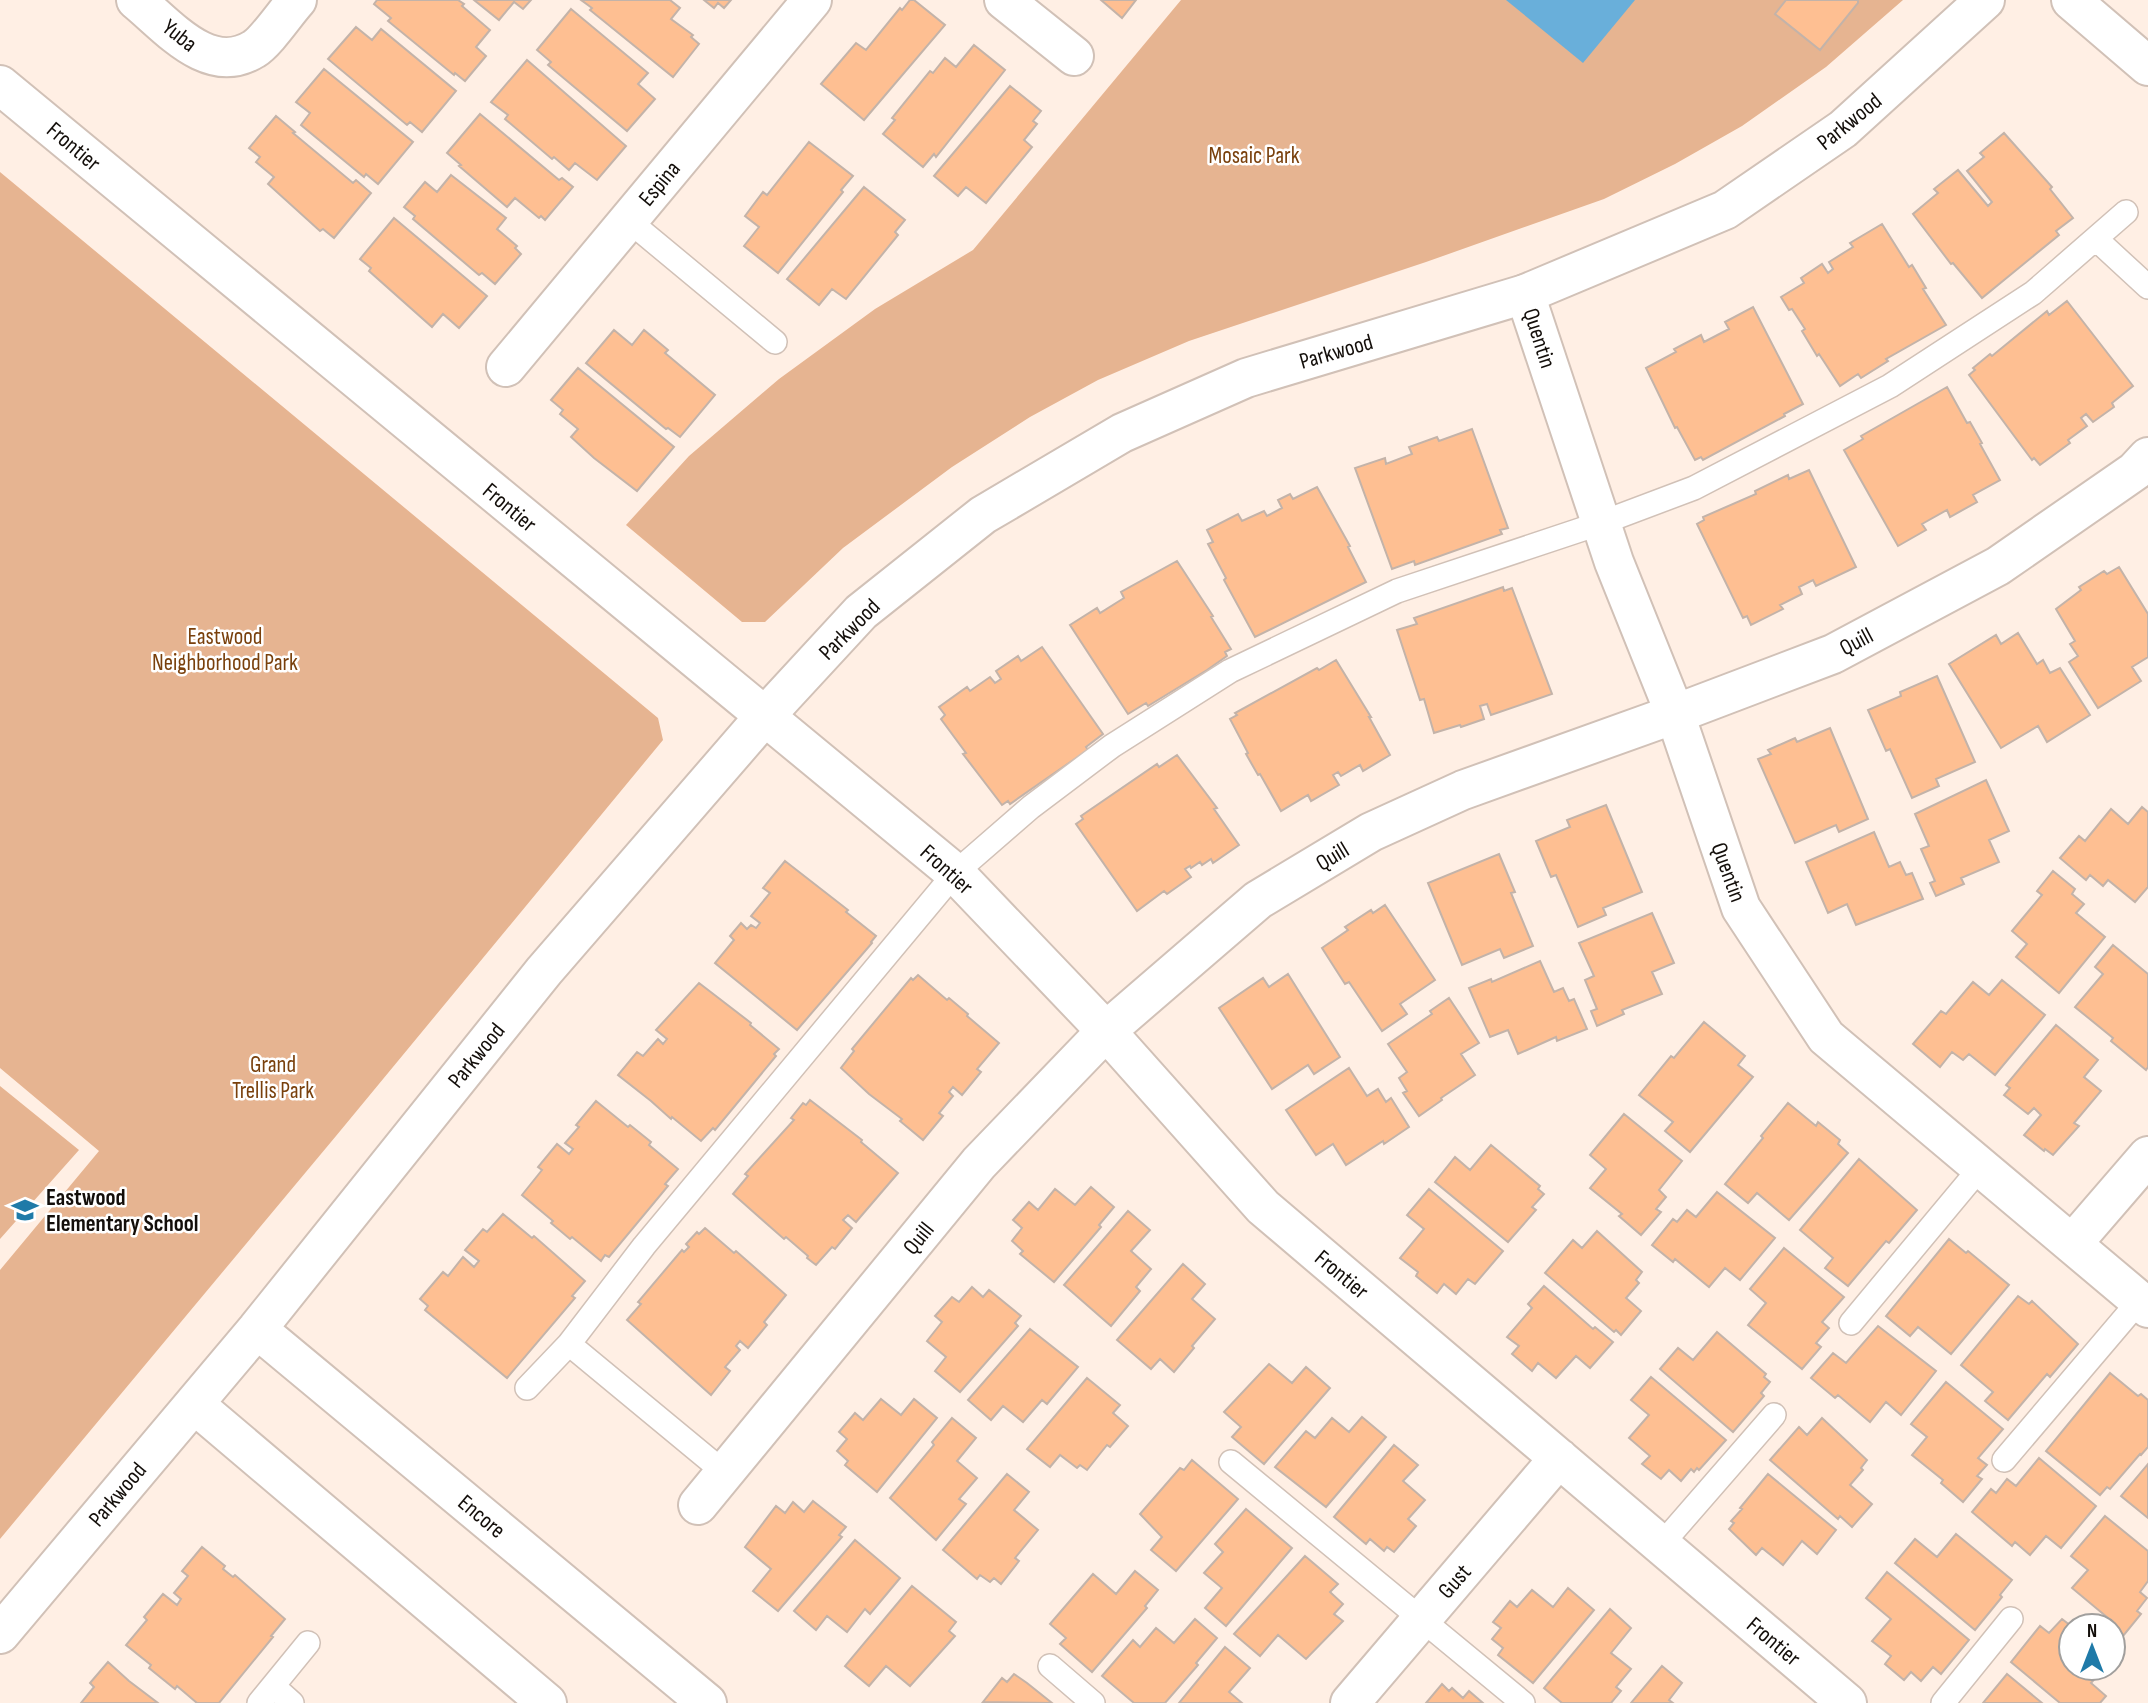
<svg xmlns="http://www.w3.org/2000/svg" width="2148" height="1703" font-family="'Sofia Sans Condensed',sans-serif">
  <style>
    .green { fill: #e6b491 }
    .water { fill: #69afda }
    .building { fill: #febf92; stroke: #c3b3a9; stroke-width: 2 }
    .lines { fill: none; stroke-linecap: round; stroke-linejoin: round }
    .service-casing { stroke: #d1c1b7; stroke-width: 26 }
    .minor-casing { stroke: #d1c1b7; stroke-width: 42 }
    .tertiary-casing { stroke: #d1c1b7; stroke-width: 42 }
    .service { stroke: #fff; stroke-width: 23 }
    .minor { stroke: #fff; stroke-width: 38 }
    .tertiary { stroke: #fff; stroke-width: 38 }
    .labels { text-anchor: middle; stroke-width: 5; stroke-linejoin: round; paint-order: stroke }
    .street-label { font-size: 23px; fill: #130e0a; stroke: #fff }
    .park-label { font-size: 23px; fill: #79400c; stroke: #fff }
    .poi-label { font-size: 23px; font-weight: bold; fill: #130e0a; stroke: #fff; text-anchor: start }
  </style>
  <rect width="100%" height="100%" fill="#ffefe4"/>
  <path class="green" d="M1181,0h722l-77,67 -84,59 -67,38 -71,35 -178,63 -237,79 -91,39 -68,37 -78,50 -109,81 -78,74h-23l-116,-97 63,-69 90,-77 96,-70 98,-59z
    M0,172l658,546 5,22 -327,396 -336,403v-269l99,-119 -99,-83z
    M0,1086l79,64 -79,89z"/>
  <path class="water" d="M1506,0h129l-52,63z"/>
  <path class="building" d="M377,0h81l6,4 -2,2 28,24 -14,17 10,9 -21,25 -10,-8 -1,2 -66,-54 3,-3 -17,-14z
    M474,0h57l-8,9 -9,-7 -15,18z
    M581,0h89l10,8 -9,11 22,16 -2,2 8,7 -26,33 -83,-67 2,-2z
    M704,0h27l-7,8 -6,-5 -4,5z
    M910,0h4l31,25 -81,95 -43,-36 35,-41 10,7 34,-42 2,2z
    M1101,0h35l-14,18z
    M1786,0h72v3l-38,47 -45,-36z
    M571,9l77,64 -10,11 17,15 -28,32 -79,-66 3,-3 -14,-12z
    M356,27l16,13 9,-11 75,62 -34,41 -12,-10 -3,3 -79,-66z
    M974,45l31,25 -69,87 -2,-3 -11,13 -40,-33 12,-14 -3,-2 38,-47 3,2 12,-15 11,9z
    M527,60l99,86 -29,34 -22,-17 -6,7 -15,-13 -2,2 -47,-40 3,-4 -17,-13z
    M324,69l89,73 -35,42 -12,-10 -2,3 -63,-52 9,-12 -14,-11z
    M1010,86l31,25 -8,10 4,3 -13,16 8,7 -46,56 -20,-16 -8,9 -24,-20z
    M480,114l79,66 3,-2 11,9 -28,33 -4,-4 -2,2 -24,-20 -8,9 -48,-41 2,-1 -14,-12z
    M276,116l19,16 -2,1 60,50 3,-3 15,13 -37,45 -11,-9 -3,2 -52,-47 6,-7 -18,-15 4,-5 -11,-9z
    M2004,133l48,54 -2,2 23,29 -17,13 3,4 -77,63 -29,-35 -2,1 -38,-50 25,-21 -4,-4 24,-19 30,36 4,-4 -25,-31 17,-14 -4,-4z
    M809,142l44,34 -12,14 2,2 -65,81 -34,-27 15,-19 -14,-11 18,-24 4,3z
    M451,175l55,43 -9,11 20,17 -2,2 6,6 -26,30 -13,-11 -3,2 -66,-56 2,-3 -11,-9 21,-25 12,10z
    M864,187l41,33 -10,12 3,3 -52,64 -14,-10 -13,16 -32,-26z
    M394,218l93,78 -28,32 -16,-14 -11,13 -63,-56 2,-3 -11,-9z
    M1882,224l27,43 3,-2 14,23 -3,1 23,36 -60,34 2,2 -27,17 -3,-4 -18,12 -21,-32 -2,2 -15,-25 3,-2 -13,-20 -3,1 -8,-13 23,-14 -3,-5 21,-14 6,9 5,-4 -4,-7 24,-15 -3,-4z
    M2067,301l66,85 -21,17 2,4 -21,15 -7,-8 -5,4 6,8 -19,14 2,3 -30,22 -6,-7 -2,2 -63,-85 6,-5 -2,-2 17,-14 2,2 55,-45 2,4z
    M1753,307l50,97 -19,10 1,2 -82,44 -2,-3 -6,3 -18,-33 -2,1 -29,-60 30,-16 -2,-3 27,-14 3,7 25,-13 -4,-7z
    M614,330l18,15 12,-15 24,20 -3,3 50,42 -35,42 -12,-9 -2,1 -80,-66z
    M578,368l96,79 -37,44 -43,-33 -23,-21 7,-8 -18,-15 3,-4 -12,-10z
    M1947,387l20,36 3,-1 12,21 -2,1 20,36 -27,15 4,7 -27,15 -3,-7 -25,14 4,6 -28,16 -54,-96 19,-11 -2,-3z
    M1472,429l36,99 -8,2 2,4 -87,31 -1,-4 -22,8 -37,-101 30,-10 1,6 26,-10 -3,-7 28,-10 2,4z
    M1809,470l47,97 -40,19 -3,-6 -14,7 3,7 -22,11 3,4 -32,16 -4,-9 -4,2 -46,-94 7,-4 -1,-3 53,-23 -1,-3 33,-16 1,4z
    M1317,487l33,59 -2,1 18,35 -111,55 -31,-57 2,-2 -18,-34 5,-2 -6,-12 31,-16 4,7 22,-10 3,5 15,-8 -4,-8 12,-6 3,5z
    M1177,561l36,55 -2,1 20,32 -6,3 2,4 -20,14 -59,36 -2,-3 -18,11 -58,-89 27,-17 3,5 24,-15 -3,-6z
    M2119,567l29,47v43l-16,10 9,14 -43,27 -29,-46 9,-6 -8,-12 5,-3 -19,-32 25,-19 -2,-3 25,-16 3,3z
    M1503,587l1,4 8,-3 40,106 -61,21 -4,-11 -7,2 4,13 -23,8 -1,-2 -26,8 -10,-34 -4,1 -23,-70 20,-6 -3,-6z
    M2018,633l19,31 6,-4 7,13 10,-5 30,47 -43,27 -9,-16 -37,22 -52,-84 47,-29 5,9z
    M1042,647l61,87 -17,13 2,3 -35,24 -43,30 -2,-3 -6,4 -39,-51 3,-1 -25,-34 4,-4 -6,-8 28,-20 3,4 20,-14 5,6 6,-4 -5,-8 22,-15 3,5z
    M1336,660l35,57h-2l21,38 -27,16 -3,-6 -19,11 -3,-4 -5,3 6,10 -28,16 -3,-6 -27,16 -21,-37 -2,1 -12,-21 2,-1 -18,-34 7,-4 -2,-2 82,-45 2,2z
    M1937,676l38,86 -39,17 3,7 -27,12 -22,-49 -4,2 -18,-41 33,-14 -1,-4z
    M1830,728l38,91 -29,13 -3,-7 -41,18 -37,-84 13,-5 -3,-4 27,-12 2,4z
    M1177,755l40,53 -3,1 25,36 -26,18 -2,-4 -9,6 -2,-3 -9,6 -1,-2 -5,3 6,8 -24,17 -3,-3 -27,20 -61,-87 7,-5 -2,-3 76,-52 2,3z
    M1986,780l23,51 -20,9 10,22 -38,16 3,6 -28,12 -6,-13 5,-2 -14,-32 8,-3 -14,-32z
    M1606,805l36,87 -39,16 3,7 -28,12 -22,-52 -5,2 -15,-36 34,-14 -3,-7z
    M2142,807l6,5v75l-13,15 -27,-22 -5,6 -13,-11 -4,5 -26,-22 19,-22 6,5 26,-32 17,15z
    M1874,832l15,35 11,-5 6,13 6,-2 11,26 -67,26 -9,-21 -19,9 -22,-51z
    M1499,854l16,38 -4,1 22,53 -29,12 -4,-9 -38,16 -34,-82z
    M785,861l63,49 -2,2 30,24 -5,6 1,1 -75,87 -82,-67 19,-23 -4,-4 11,-13 6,6 4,-4 5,3 4,-5 -9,-7 19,-23 -7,-5z
    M2053,871l22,18 -3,5 12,10 -8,9 29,24 -46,56 -43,-36 11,-13 -15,-13 30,-36 -5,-4z
    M1385,905l50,75 -35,24 7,10 -25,17 -33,-49 -4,2 -23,-36 26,-18 -3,-3 26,-17 2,3z
    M1652,913l22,50 -22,9 10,22 -40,16 2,4 -27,12 -6,-15 6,-2 -12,-29 9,-4 -15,-33z
    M2113,945l35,29v93l-2,3 -35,-29 2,-3 -38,-31 28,-33 -8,-7z
    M1540,961l14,31 9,-4 6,13 5,-2 13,30 -30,12 -1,-4 -38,17 -10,-24 -18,7 -21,-49 22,-9 1,3z
    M1288,974l52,83 -26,17 -6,-9 -36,24 -53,-81 44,-30 6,9z
    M918,975l29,25 2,-2 19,16 -1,2 32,27 -22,26 4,3 -19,23 -9,-8 -4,5 4,4 -14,17 4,3 -20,24 -23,-19 2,-2 -33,-25 -28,-26 13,-17 -2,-2 59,-71 2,2z
    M2002,980l43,35 -50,60 -26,-21 -6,6 -11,-8 -12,15 -27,-23 28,-33 5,3 27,-32 16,13z
    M699,983l52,40 -1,2 29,24 -5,5 2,2 -61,74 -2,-2 -12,13 -29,-24 -1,2 -20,-18 -33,-26 19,-23 6,4 15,-17 5,5 4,-5 -11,-9z
    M1449,998l30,45 -18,11 14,21 -34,23 1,2 -23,16 -16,-23 4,-2 -8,-13 8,-6 -19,-28 44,-30 -2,-3z
    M1704,1022l41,34 -7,9 15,12 -63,75 -25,-21 8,-9 -34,-27 32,-39 3,2z
    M2056,1025l42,35 -14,17 17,14 -27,32 5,3 -26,29 -8,-6 -1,2 -20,-16 17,-20 -7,-7 -6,6 -24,-19 6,-7 -4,-3z
    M1349,1068l18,28 11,-7 8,13 5,-4 18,29 -25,17 -1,-3 -37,24 -13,-21 -17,11 -30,-45z
    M810,1100l52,40 -1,2 37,31 -42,49 -8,-7 -5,5 9,8 -17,21 -3,-2 -16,18 -9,-7 1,-2 -22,-19 -2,2 -51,-45 15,-18 -3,-2 49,-54 -3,-2 12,-15 3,2z
    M596,1101l32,26 2,-2 21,17 -2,3 29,24 -13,15 3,2 -59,71 -4,-2 -4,6 -29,-24 -2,2 -19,-16 2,-2 -31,-26 20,-25 -4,-3 19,-23 12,10 4,-5 -8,-6 14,-16 -3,-2z
    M1788,1103l28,23 2,-4 22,18 -2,4 10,9 -59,67 -32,-27 -9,10 -23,-19 38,-46 -2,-2z
    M1624,1114l58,47 -23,29 7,7 -10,12 5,3 -20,23 -22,-19 3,-2 -32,-26 16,-19 -16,-14z
    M1491,1145l49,41 -2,3 6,5 -12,13 4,3 -28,32 -73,-60 20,-25 15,13z
    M1859,1159l58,51 -28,33 -3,-2 -38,45 -23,-18 8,-10 -33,-28z
    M1091,1187l23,20 -15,18 2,2 -47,55 -34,-28 3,-3 -11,-10 10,-13 -9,-8 16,-18 9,8 17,-21 20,16z
    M1429,1189l74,62 -28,33 -7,-5 -12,15 -12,-10 -7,9 -21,-17 2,-4 -18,-14 24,-29 -17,-14z
    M1717,1192l58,46 -35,42 -15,-12 -16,19 -34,-28 -2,3 -21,-17 21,-26 4,3 10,-12 9,7z
    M1128,1211l22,19 -19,21 20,18 -15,18 4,4 -29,35 -47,-41z
    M503,1214l29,24 2,-2 51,45 -13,15 3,2 -68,80 -82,-68 3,-4 -8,-7 23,-27 5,4 15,-19 11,10 5,-6 -14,-11 18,-21 4,3z
    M705,1228l29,25 2,-2 50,44 -22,27 3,3 -19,23 -8,-7 -4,5 4,4 -15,17 5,4 -19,24 -84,-75 14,-16 -3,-2 44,-52 2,2 5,-5 -3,-3 11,-12 2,2z
    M1597,1231l45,41 -6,8 3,3 -13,15 15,13 -20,24 -5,-5 -2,2 -69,-59 28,-33 9,8z
    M1949,1239l17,14 2,-2 41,34 -58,69 -33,-27 -8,9 -24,-20z
    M1784,1248l60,49 -22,25 7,6 -13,15 5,4 -19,22 -54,-44 18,-22 -16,-14z
    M1183,1264l22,20 -13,15 23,20 -23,27 2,2 -20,24 -14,-13 -9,10 -34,-29z
    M1544,1286l49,43 2,-2 18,15 -23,26 -14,-12 -20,22 -18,-15 -6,8 -20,-17 7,-8 -12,-9 25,-29 -4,-4z
    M972,1287l11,10 6,-7 32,26 -6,7 3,3 -58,66 -25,-21 11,-14 -19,-16 15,-19 -7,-6 17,-19 7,5z
    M2018,1296l11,8 3,-3 46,43 -28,33 -3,-3 -39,46 -23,-19 8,-9 -32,-27z
    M1878,1326l58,45 -35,44 -15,-13 -16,20 -32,-27 -3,3 -24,-20 22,-25 13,10z
    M1030,1329l48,38 -31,37 -5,-4 -19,22 -20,-16 -12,14 -23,-20z
    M1717,1332l49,42 -2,3 6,5 -9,11 3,3 -31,36 -73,-63 18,-21 15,12z
    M1269,1364l23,19 14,-16 24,21 -66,76 -32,-27 9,-10 -17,-15z
    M2110,1373l28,23 3,-2 7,6v47l-7,8 -1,-1 -30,35 -3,-2 -7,8 -54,-44z
    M1651,1377l75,63 -27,30 -2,-2 -3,4 -3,-3 -10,12 -12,-11 -8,9 -19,-15 8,-8 -21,-18 20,-23 -18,-15z
    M1087,1378l33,27 -7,8 15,13 -18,21 -3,-2 -20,25 -7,-5 -3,3 -17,-13 -10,12 -23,-18z
    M1946,1382l57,47 -25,29 9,7 -10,11 5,3 -19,23 -22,-19 2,-3 -31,-25 15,-18 -16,-13z
    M881,1399l20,16 13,-16 23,19 -60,74 -32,-27 3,-4 -11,-10 10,-12 -8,-7 16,-19 8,7z
    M1362,1417l24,20 -60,70 -51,-40 31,-36 9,7 17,-20 17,14z
    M952,1418l24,20 -19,23 20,17 -18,21 7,5 -30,36 -46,-42 44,-53 -2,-3z
    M1822,1418l45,42 -6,8 2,2 -13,15 22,19 -20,23 -12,-11 -2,3 -68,-59 29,-33 8,8z
    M1394,1445l24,20 -15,16 22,19 -17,19 8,7 -22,26 -7,-5 -3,4 -14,-12 -4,5 -32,-27z
    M2039,1458l57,48 -35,42 -15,-12 -16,19 -15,-13 -3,4 -40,-34 19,-23 5,4 11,-14 9,7z
    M1192,1460l46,39 -62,72 -25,-21 11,-13 -22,-23 40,-46 4,2z
    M2148,1464v54l-27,-22z
    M1007,1474l22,18 -15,18 24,20 -23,28 4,3 -18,23 -7,-6 -4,4 -10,-7 -3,4 -34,-29z
    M1768,1474l68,56 -19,24 -15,-13 -19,24 -21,-17 -6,7 -27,-26 5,-6 -3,-2 11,-12 -2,-1z
    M813,1501l33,26 -7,8 3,2 -64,74 -25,-20 18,-22 -26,-22 31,-41 9,7 8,-11 11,10z
    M1246,1509l46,39 -66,78 -21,-18 17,-20 -18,-15 19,-21 -8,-8z
    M2105,1516l43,35v30l-8,11 7,6 -10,13 4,3 -18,22 -11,-10 2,-3 -42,-35 16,-18 -17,-14z
    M1956,1534l56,46 -12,15 2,2 -27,33 -80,-67 20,-24 22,18z
    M855,1540l45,38 -30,36 -5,-5 -18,23 -20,-16 -11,14 -22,-19z
    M202,1547l23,19 -2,3 10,8 2,-2 50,44 -14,17 2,1 -54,66h-22l-20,-17 -2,3 -26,-21 2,-3 -25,-20 21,-25 -3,-3 19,-23 14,11 4,-6 -7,-6 14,-17 -6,-5z
    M1305,1556l33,28 -8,8 13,12 -9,10 9,7 -37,38 -28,-24 -18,21 -26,-22z
    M1135,1571l23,19 -13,16 2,2 -55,64 -32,-28 6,-6 -16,-14 43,-50 23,20z
    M1887,1572l82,68 -28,34 -8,-7 -12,14 -10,-9 -7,8 -19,-16 6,-8 -19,-15 19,-22 -25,-21z
    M912,1586l44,36 -7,9 6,5 -45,50 -24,-20 -17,20 -24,-20z
    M1568,1588l26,22 -61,73 -35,-28 5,-7 -11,-9 9,-11 -8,-6 17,-21 7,6 15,-17 21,17z
    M1610,1609l21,19 -20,25 20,16 -15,18 5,4 -10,12h-49l-18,-15z
    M1195,1619l22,19 -21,25 2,2 -33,38h-31l-32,-27 31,-36 7,7 16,-19 18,15z
    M2062,1619l9,7v42h33l-13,15 15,13 -6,7h-40l-49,-41 29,-36 9,7z
    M1225,1647l25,21 -21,24 13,11h-63z
    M108,1662l21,19 29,22h-77l13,-16 -4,-4z
    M1662,1666l20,17 -13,17 4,3h-42z
    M1014,1674l13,9 25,20 -69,-1 19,-24 5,4z
    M2007,1674l35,29h-59z
    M1442,1684l7,7 3,-3 11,10 6,-7 14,12h-57z"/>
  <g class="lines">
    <g class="service-casing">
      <path id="service" d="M628,220l147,122
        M2096,239l52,48
        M1851,1323l130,-156
        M569,1344l156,129
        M527,1388l42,-44 75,-98 311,-373 76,-66 81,-61 118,-75 167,-80 204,-68 93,-35 196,-102 143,-93 93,-81
        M2004,1460l136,-160
        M1231,1462l292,241
        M1661,1545l113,-130
        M1050,1666l43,37
        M273,1686l19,17
        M259,1703l49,-60
        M1943,1703l68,-84"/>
    </g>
    <g class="minor-casing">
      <path id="minor" d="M136,0c33,27 73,77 118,49 12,-7 32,-37 43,-49
        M1004,0l70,56
        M0,85l955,788 151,158 157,176 584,496
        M1525,294l89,268 61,152 66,194 85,129 322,271
        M506,367l306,-367
        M2072,1244l76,-88
        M698,1505l281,-342 127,-132 152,-131 113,-68 92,-42 212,-76 158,-60 165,-88 137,-95 13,-14
        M1350,1703l209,-245"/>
    </g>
    <g class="tertiary-casing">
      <path id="tertiary" d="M2071,0l77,66
        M257,1329l450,374
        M194,1404l353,299
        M0,1634l257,-305 287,-358 220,-254 97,-105 122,-97 139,-82 124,-55 279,-84 200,-84 118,-81 142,-129"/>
    </g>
    <use href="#service" class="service"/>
    <use href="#minor" class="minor"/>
    <use href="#tertiary" class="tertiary"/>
  </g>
  <defs>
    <g id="school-bare" transform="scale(2.1)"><path d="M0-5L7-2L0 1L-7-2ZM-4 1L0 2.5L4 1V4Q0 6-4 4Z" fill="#1f7aa8" stroke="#fff" stroke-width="2.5" paint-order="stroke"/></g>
  </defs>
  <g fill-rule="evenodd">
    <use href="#school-bare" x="25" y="1210"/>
  </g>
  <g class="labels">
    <g class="street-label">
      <text transform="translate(180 35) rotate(38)" y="8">Yuba</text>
      <text transform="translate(1849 121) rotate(-39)" y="8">Parkwood</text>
      <text transform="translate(74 146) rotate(40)" y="8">Frontier</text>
      <text transform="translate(659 183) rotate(-50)" y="8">Espina</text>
      <text transform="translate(1540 338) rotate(72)" y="8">Quentin</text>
      <text transform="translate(1336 351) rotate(-16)" y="8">Parkwood</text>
      <text transform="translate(510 507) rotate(40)" y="8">Frontier</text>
      <text transform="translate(849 629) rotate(-45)" y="8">Parkwood</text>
      <text transform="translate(1856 641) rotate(-28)" y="8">Quill</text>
      <text transform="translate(1332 856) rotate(-31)" y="8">Quill</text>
      <text transform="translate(947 869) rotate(42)" y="8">Frontier</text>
      <text transform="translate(1729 872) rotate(70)" y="8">Quentin</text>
      <text transform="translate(476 1055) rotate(-51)" y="8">Parkwood</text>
      <text transform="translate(918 1238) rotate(-51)" y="8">Quill</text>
      <text transform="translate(1342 1274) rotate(40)" y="8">Frontier</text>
      <text transform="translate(117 1494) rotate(-50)" y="8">Parkwood</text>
      <text transform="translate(482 1516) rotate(40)" y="8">Encore</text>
      <text transform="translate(1454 1581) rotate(-49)" y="8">Gust</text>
      <text transform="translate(1774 1641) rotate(40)" y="8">Frontier</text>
    </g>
    <g class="park-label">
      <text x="1254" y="163">Mosaic Park</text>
      <text x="225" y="644">Eastwood<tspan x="225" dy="26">Neighborhood Park</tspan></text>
      <text x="273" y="1072">Grand<tspan x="273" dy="26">Trellis Park</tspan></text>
    </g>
    <g class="poi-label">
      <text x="46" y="1205">Eastwood<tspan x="46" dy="26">Elementary School</tspan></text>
    </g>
  </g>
  <g transform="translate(2092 1647)"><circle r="33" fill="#ffffff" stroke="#a19f9d" stroke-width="2"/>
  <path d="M0-5L12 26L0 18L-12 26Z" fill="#1f7aa8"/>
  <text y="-10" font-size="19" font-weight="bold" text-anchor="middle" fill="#130e0a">N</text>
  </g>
</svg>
